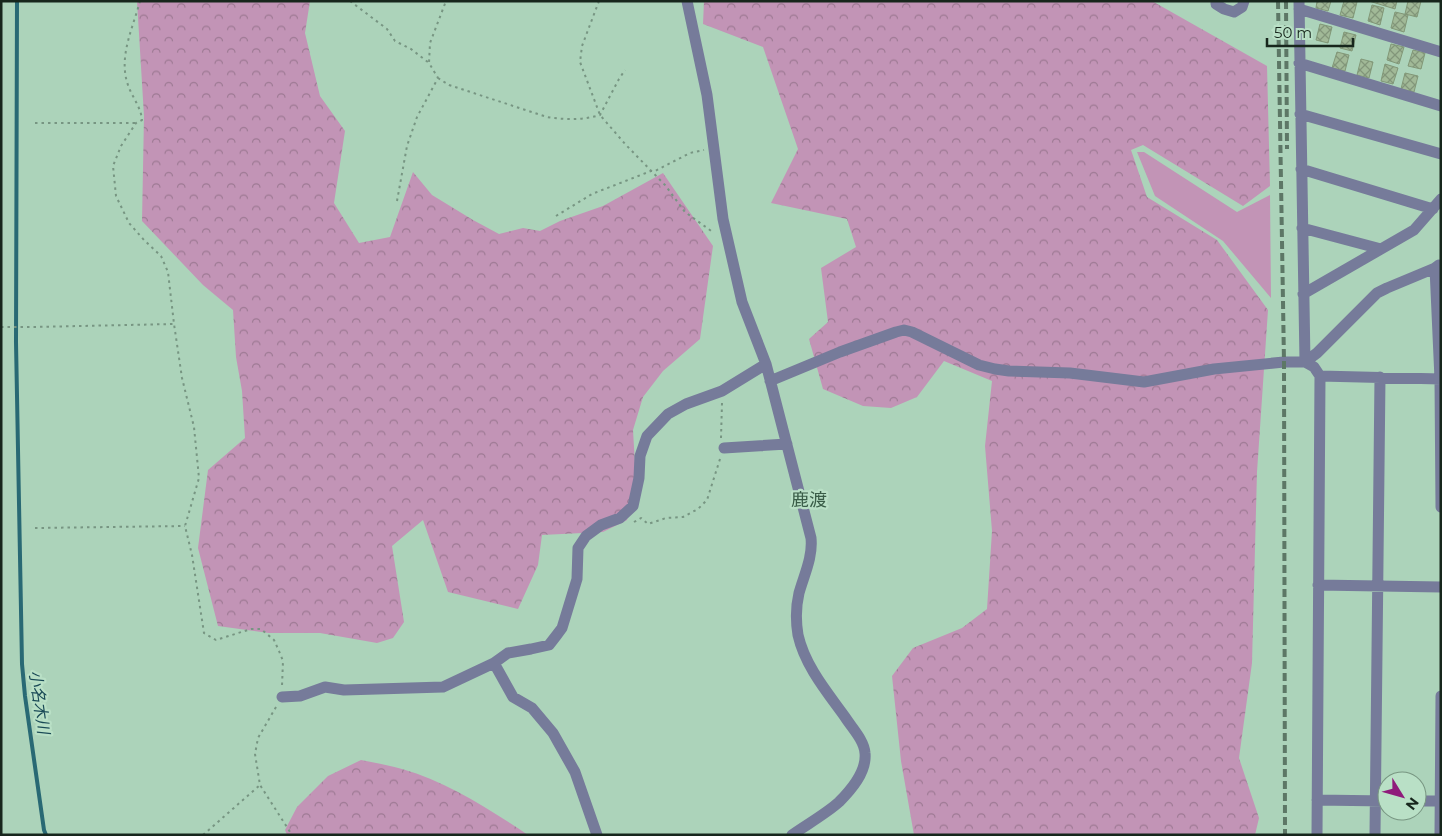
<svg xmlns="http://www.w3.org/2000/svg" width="1442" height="836" font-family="Montserrat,'Noto Sans JP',sans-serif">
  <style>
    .grass { fill: #c294b6 }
    .forest { fill: url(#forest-crowns) }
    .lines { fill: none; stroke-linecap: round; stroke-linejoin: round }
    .stream { stroke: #296974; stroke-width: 4 }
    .building { fill: url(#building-cross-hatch); stroke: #819777 }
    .path { stroke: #779582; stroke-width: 2; stroke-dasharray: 2.5 4; stroke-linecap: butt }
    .minor { stroke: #767b9a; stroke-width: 11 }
    .rail { stroke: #5d7766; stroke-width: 4; stroke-dasharray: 8 4; stroke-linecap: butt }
    .labels { text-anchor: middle; stroke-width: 4.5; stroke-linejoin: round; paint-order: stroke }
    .water-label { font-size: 16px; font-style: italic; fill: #1a4a56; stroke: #b9e0c6 }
    .quarter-label { font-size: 18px; fill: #3a5d48; stroke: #b9e0c6 }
  </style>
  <defs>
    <pattern id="forest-crowns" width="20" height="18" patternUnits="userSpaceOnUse" patternTransform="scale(1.25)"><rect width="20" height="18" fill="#c294b6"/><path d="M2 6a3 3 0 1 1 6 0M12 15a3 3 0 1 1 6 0" fill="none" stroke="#9d7993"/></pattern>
    <pattern id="building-cross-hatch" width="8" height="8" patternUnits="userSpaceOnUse" patternTransform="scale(1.25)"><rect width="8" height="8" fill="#a1b997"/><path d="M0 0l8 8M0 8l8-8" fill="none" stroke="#82967a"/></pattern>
  </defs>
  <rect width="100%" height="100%" fill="#acd3ba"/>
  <path class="grass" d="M1137,152h7l93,60 33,-17 1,103 -48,-57 -68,-45z"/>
  <path class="forest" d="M137,1h173l-5,32 15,63 25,35 -11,72 25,40 31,-6 23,-65 19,23 41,25 26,14 24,-6 17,3 20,-10 43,-15 60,-33 50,73 -13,93 -37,32 -20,26 -10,33 3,51 -9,39 -24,12 -61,3 -4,30 -20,44 -70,-17 -25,-72 -31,26 12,76 -11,16 -16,5 -57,-10h-51l-51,-7 -20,-78 10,-78 37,-32 -3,-47 -6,-34 -3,-47 -30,-25 -61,-64 2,-105z
    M704,1h448l115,65 3,120 -27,20 -100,-61 -12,5 16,47 70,43 51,70 -11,162 -5,191 -13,95 20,60 -4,17h-341l-13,-74 -9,-85 21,-28 49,-20 25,-19 5,-78 -7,-85 7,-65 -48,-20 -27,36 -26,11 -28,-2 -40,-17 -14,-50 19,-17 -7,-54 35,-21 -9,-28 -76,-16 27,-54 -35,-102 -60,-23z
    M361,760c14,3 28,5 41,9 46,13 87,40 126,66h-241l-2,-5 12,-23 31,-31z"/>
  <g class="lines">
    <path class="stream" d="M17,1l-1,341 6,322 3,32 19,134 2,5"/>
  </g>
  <path class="building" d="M1317,1h14l-3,10 -12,-3z
    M1344,1l13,1 -4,16 -13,-3z
    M1369,1h28l-2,8z
    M1408,1h13l-4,16 -12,-3z
    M1372,5l12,3 -4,17 -12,-4z
    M1395,12l13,3 -4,17 -13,-4z
    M1320,24l12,3 -4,16 -12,-3z
    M1344,32l12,3 -4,16 -12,-3z
    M1391,44l13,3 -5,17 -12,-4z
    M1413,50l12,3 -4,16 -13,-3z
    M1337,52l12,3 -4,16 -13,-3z
    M1361,59l12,3 -4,16 -12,-3z
    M1385,64l13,4 -5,16 -12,-3z
    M1405,73l13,3 -4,16 -13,-3z"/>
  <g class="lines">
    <path class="path" d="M140,1c-7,27 -22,56 -12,84 4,12 13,22 14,35l-6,3 -15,23 -8,20 3,30 13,27 15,17 17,16 7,16 6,52 8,54 12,49 5,51 -14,48 7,29 12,78 12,7 35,-11h10l13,11 5,11 4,10 -1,25
      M350,1l37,28 8,12 16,8 18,14
      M599,1l-17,45 -2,16 20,53 26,30 39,40 20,27 29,21
      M438,78l11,7 98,32c18,3 36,3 53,-2l19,-36 6,-9
      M35,123h101
      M397,201l10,-55 10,-29 21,-39 -9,-15 1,-20 16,-42
      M556,216l36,-22 59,-23h4l35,-18 14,-3
      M1,327h33l140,-3
      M721,438l1,-35
      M634,522l7,-4 7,6 18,-6 17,-1 15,-8 9,-9 13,-41
      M35,528l150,-2
      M276,707l-18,31 -3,16 5,31 32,50
      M203,835l57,-50"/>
    <path class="minor" d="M687,1l20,94 16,124 19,83 24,62 45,174c2,19 -7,37 -12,55 -3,13 -3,30 -1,42 7,31 29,57 47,82 7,11 19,23 20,36 2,19 -14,37 -26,49 -12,11 -33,23 -47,33
      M1216,1v3l8,5 10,3 8,-5 2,-6
      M1299,1l6,361
      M1299,9l142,43
      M1299,63l142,43
      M1300,114l141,40
      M1301,169l132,40
      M1302,228l79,21
      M1435,268l5,111 1,128
      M1303,294l111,-64 27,-31
      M1305,362l12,-9 60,-60 10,-5 48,-20 4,-3
      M1320,376l121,3
      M770,381l70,-29 56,-20 8,-2 8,2 67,33 16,4 14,2 61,2 74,9 70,-13 70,-7h21l9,5 6,9 -3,459
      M724,448l63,-4
      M1318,585l123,2
      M494,663l19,34 19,11 21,25 22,39 22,63
      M282,697l18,-1 25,-9 19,3 99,-3 51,-24 14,-10 23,-4 18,-4 7,-9 6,-8 15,-49 1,-31 8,-12 15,-11 19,-7 13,-12 6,-28 1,-22 7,-20 21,-22 18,-10 36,-13 44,-27
      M1317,800l70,1
      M1417,801h24
      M1375,835l5,-458
      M1440,835l1,-139"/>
    <path class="rail" d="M1278,1l6,361 1,473
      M1286,1l1,148"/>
  </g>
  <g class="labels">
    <g class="water-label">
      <text transform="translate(40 702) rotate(82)" y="6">小名木川</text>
    </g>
    <g class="quarter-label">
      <text x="809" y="506">鹿渡</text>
    </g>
  </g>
  <rect width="1442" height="836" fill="none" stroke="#17261c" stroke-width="5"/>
  <g transform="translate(1402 796) rotate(127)"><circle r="24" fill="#b9e0c6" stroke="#789682"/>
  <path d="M0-4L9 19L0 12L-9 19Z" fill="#8f1b7b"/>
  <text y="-8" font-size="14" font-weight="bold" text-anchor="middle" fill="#17261c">N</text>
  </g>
  <path d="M1267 38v8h86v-8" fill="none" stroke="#17261c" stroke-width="2.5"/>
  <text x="1274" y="38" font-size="15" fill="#17261c" stroke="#b9e0c6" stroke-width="4" paint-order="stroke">50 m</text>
</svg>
